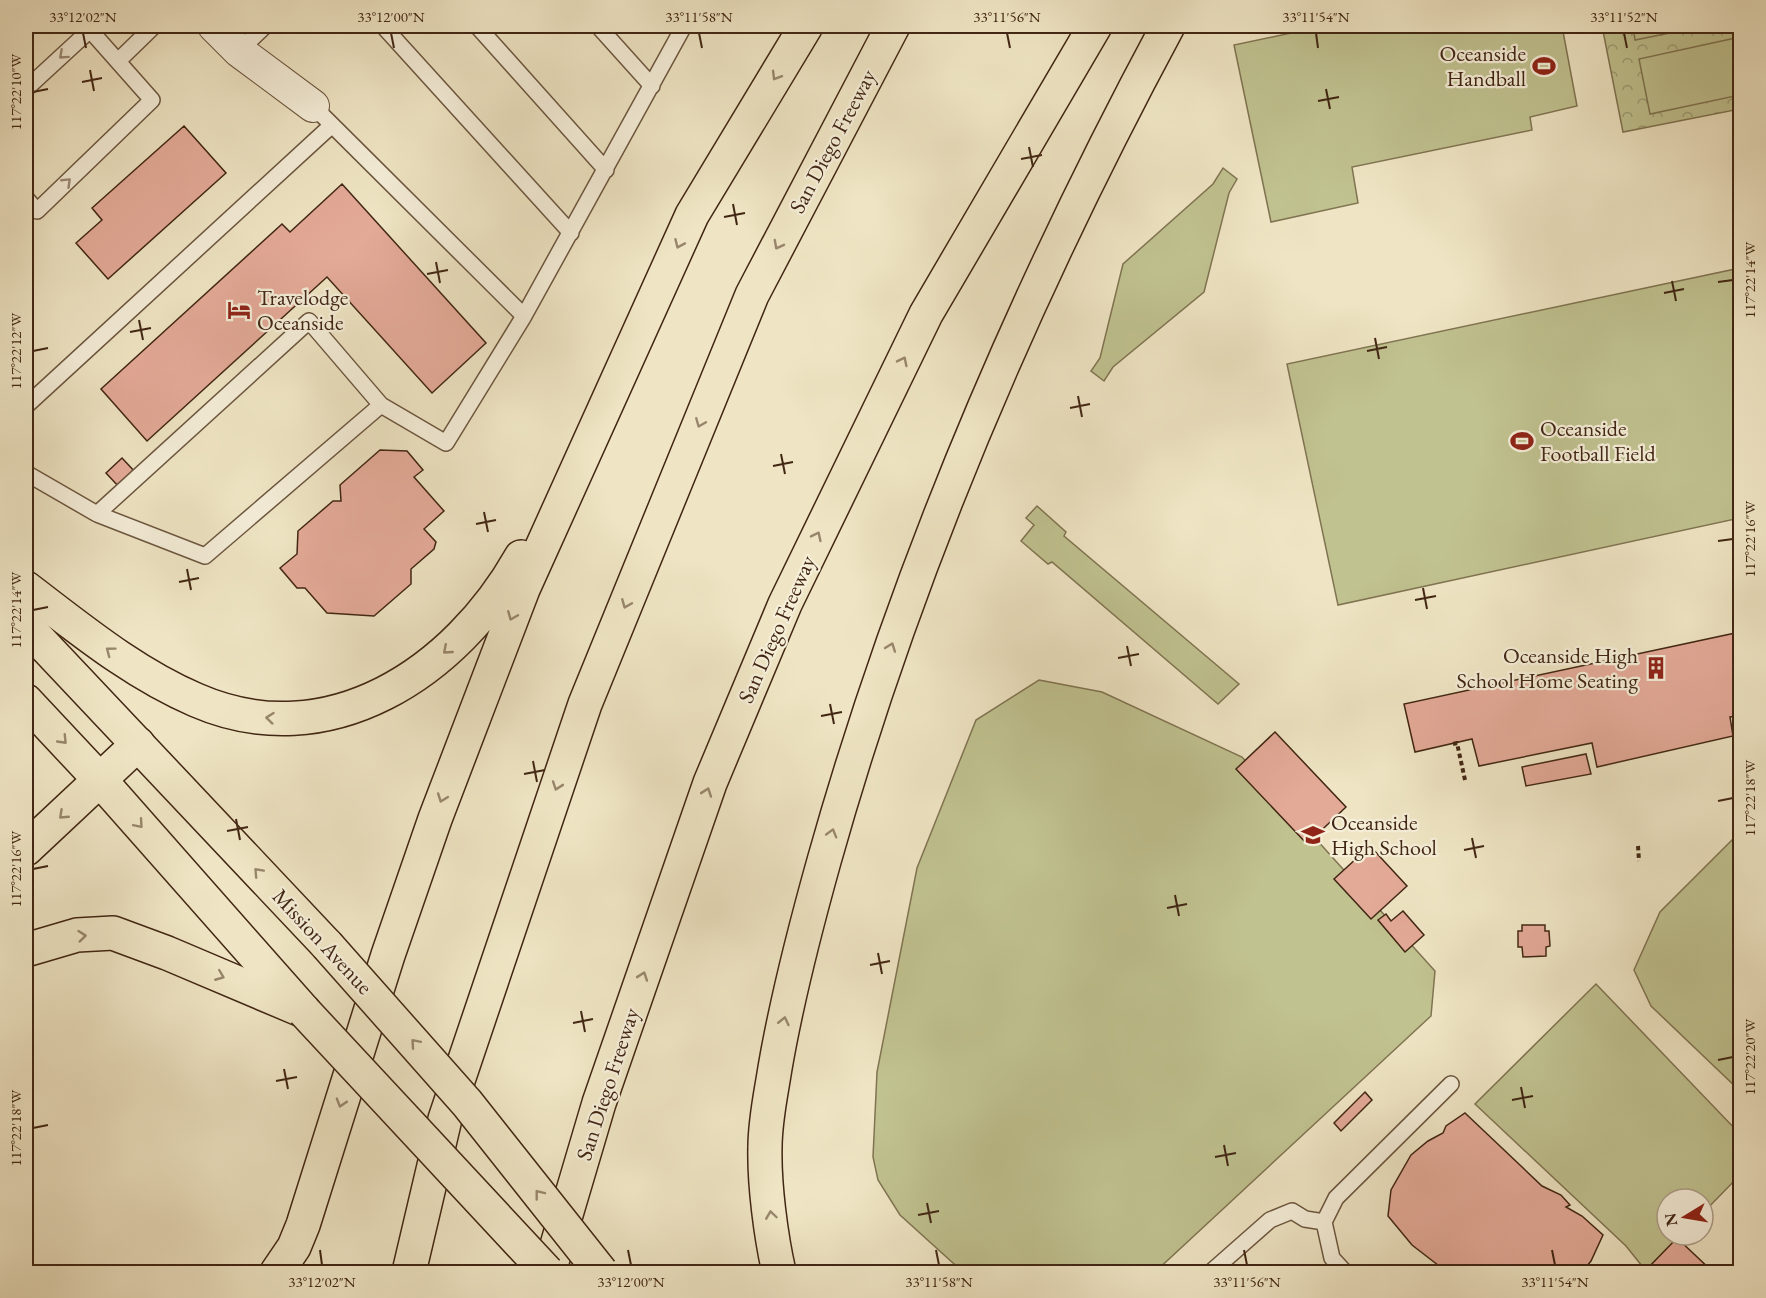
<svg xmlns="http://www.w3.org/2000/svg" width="1766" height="1298" font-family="'EB Garamond',serif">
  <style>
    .park { fill: url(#park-crowns); stroke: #807452; stroke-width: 1.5 }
    .garden { fill: #c0c290; stroke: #807452; stroke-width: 1.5 }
    .building { fill: #e4aa98; stroke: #412613; stroke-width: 1.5 }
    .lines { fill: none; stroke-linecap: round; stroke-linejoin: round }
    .lane-casing { stroke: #6c563f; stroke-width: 18 }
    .street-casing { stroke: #6c563f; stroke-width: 34 }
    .primary-casing { stroke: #412613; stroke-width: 36 }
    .highway-casing { stroke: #412613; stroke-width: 36 }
    .path { stroke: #412613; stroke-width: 4; stroke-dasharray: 4.5 3; stroke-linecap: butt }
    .lane { stroke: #f5eed9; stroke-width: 15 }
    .street { stroke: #f5eed9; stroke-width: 32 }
    .primary { stroke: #efe5c4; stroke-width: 33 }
    .highway { stroke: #efe5c4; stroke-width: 33 }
    .primary-bridge-casing { stroke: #412613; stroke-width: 36; stroke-linecap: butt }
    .primary-bridge { stroke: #efe5c4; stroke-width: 33 }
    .oneway { stroke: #9b8a76 }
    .oneway2 { stroke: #98866c }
    .ticks { fill: none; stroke: #412613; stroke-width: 2 }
    .labels { text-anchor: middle; stroke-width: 4.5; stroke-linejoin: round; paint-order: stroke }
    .poi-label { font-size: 22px; fill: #412613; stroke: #f5eed9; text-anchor: start }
    .street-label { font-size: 22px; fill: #412613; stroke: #f5eed9 }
    .neatline { fill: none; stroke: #412613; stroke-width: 2 }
    .ticks-label { font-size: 15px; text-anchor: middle; fill: #412613 }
  </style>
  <defs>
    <pattern id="park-crowns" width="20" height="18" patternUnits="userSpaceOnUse" patternTransform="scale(1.5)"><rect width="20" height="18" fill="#c0c290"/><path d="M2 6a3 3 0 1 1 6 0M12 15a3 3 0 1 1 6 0" fill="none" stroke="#9e9d74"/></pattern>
  </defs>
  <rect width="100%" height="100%" fill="#efe5c4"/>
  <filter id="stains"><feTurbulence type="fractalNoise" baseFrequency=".00333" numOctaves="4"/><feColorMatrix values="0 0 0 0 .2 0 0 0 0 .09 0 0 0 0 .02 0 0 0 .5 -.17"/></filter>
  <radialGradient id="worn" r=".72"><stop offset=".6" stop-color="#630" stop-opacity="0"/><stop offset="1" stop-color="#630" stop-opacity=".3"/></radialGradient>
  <path class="park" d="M1602,26h138v83l-117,23z"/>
  <path class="garden" d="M1324,26h238l15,80 -47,11 2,13 -180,37 6,36 -87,19 -37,-177z
    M1633,26h71l-69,14z
    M1740,37v58l-90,19 -11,-55z
    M1223,168l14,11 -8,14 -25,99 -91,75 -9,14 -13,-10 9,-13 23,-94 90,-80z
    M1740,268v250l-402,87 -51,-241z
    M1037,506l29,26 -2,4 175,148 -21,20 -166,-142 -4,2 -27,-23 13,-16 -8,-7z
    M1039,680l63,12 140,65 193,214 -4,45 -276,256h-192l-63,-57 -22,-35 -5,-23 4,-85 40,-204 59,-148z
    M1740,832v259l-89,-85 -17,-36 26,-58z
    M1596,984l144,150v41l-37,38v-14h-36v36h14l-35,36 -20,-25 -151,-142z"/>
  <path class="building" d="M184,126l42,47 -118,106 -32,-36 26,-23 -10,-12z
    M342,184l144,159 -54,50 -105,-116 -180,164 -46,-52 181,-165 8,8z
    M380,450l27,1 16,19 -9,7 30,34 -20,18 12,13 -2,7 -23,20v15l-37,32 -47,-3 -22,-25h-8l-17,-20 17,-14 1,-23 35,-30h8l-1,-16z
    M122,458l14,15 -16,15 -14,-15z
    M1740,632v84l-10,1 3,19 -136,31 -5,-24 -113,23 -7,-27 -57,13 -11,-48z
    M1275,732l71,75 -39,37 -71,-75z
    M1586,754l5,20 -65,12 -4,-19z
    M1370,846l37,40 -36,33 -37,-40z
    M1403,911l21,24 -19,17 -27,-32 8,-6 5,7z
    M1522,925h23v6h4l1,15 -4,1v9l-23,1 -1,-10h-4v-16h4z
    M1365,1092l7,8 -31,31 -7,-8z
    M1465,1113l77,73 19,9 9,10 -4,2 16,9 21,19 -12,26 -9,11h-135l-35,-27 -24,-29 3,-26 20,-35 17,-14 15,-8 3,-7z
    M1677,1238l36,34h-69z"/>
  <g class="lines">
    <g class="lane-casing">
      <path id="lane" d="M383,26l188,207
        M477,26l129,144
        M598,26l54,60
        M239,51l26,-25
        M118,61l36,-35
        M26,89l64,-59 62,70 -115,111 -11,-13
        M313,106l211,210 160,-290
        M381,405l65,38 78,-127
        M26,406l306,-281
        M26,473l71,41 108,42 176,-151 -72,-84 -212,193
        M1211,1272l59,-52 22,-9 13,8 19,3
        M1345,1272l-13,-14 -8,-36 12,-24 115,-114"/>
    </g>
    <g class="street-casing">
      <path id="street" d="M214,26l25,25 74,55"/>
    </g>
    <g class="primary-casing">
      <path id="primary" d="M26,626l301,319
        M26,701l74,79 204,231"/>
    </g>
    <g class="highway-casing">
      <path id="highway" d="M26,588c54,41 107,85 170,112 133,58 260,-28 325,-143
        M26,849l112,-105
        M26,950l51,-15 36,-2 54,20 137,58
        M277,1272l17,-25 9,-22 85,-270 47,-136 88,-230 169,-374 114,-189
        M409,1272l36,-153 140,-415 167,-409 141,-269
        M549,1272l50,-169 111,-320 75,-179 141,-290 169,-288
        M779,1272c-8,-35 -15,-88 -14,-125 0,-27 6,-53 10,-79 12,-70 30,-139 49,-207 82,-292 201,-569 344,-835"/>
    </g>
    <path class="path" d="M1453,744l4,-1 8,37
      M1638,846l1,15"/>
    <use href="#lane" class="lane"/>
    <use href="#street" class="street"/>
    <use href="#primary" class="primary"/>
    <use href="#highway" class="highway"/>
    <g class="primary-bridge-casing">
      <path id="primary-bridge" d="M327,945l140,158 134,169
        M304,1011l243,261"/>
    </g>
    <use href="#primary-bridge" class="primary-bridge"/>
  </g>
  <defs><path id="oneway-chevron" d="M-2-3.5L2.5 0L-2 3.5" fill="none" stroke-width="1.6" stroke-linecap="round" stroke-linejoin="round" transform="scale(1.5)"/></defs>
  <g class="oneway">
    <use href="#oneway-chevron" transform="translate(63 55) rotate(138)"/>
    <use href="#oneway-chevron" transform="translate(67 182) rotate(-44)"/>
  </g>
  <g class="oneway2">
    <use href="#oneway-chevron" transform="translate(776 76) rotate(121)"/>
    <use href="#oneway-chevron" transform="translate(679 244) rotate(114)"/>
    <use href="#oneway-chevron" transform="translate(778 245) rotate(118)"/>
    <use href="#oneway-chevron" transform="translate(903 361) rotate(-64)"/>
    <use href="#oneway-chevron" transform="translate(700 423) rotate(112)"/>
    <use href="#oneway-chevron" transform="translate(817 536) rotate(-64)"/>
    <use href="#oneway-chevron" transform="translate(626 604) rotate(112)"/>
    <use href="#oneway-chevron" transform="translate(512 616) rotate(112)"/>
    <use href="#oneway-chevron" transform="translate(891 647) rotate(-70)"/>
    <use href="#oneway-chevron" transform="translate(447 650) rotate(139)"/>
    <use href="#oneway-chevron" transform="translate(110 651) rotate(-143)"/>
    <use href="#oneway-chevron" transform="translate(270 718) rotate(-174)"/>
    <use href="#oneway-chevron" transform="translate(63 740) rotate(46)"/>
    <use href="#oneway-chevron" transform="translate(557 786) rotate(109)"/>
    <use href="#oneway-chevron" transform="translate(707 792) rotate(-71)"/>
    <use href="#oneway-chevron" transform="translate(442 798) rotate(110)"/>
    <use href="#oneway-chevron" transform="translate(63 815) rotate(137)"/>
    <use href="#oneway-chevron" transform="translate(139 824) rotate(49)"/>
    <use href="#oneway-chevron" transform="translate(832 833) rotate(-74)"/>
    <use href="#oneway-chevron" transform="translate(258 872) rotate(-133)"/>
    <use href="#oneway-chevron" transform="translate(82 936) rotate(-6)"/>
    <use href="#oneway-chevron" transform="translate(220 976) rotate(22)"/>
    <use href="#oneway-chevron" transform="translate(643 976) rotate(-71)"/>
    <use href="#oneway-chevron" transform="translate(784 1021) rotate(-77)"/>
    <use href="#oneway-chevron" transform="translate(415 1043) rotate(-131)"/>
    <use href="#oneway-chevron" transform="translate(341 1103) rotate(107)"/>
    <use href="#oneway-chevron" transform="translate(539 1194) rotate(-128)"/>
    <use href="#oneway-chevron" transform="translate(771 1215) rotate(-98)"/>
  </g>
  <path class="ticks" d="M83,33l3,15M391,33l3,15M699,33l3,15M1007,33l3,15M1316,33l2,15M1624,33l3,15M90,70l4,21M82,82l20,-4M1326,89l4,20M33,92l15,-3M1318,101l21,-4M1029,147l4,20M1021,159l21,-4M733,204l4,21M724,217l21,-4M436,262l4,21M427,274l21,-4M1672,281l4,20M1718,282l15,-2M1664,293l20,-4M139,320l4,20M130,332l21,-4M1375,338l4,21M33,351l15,-3M1367,351l20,-4M1078,396l4,21M1070,408l20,-4M781,454l4,20M773,466l20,-4M484,512l4,20M476,524l20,-4M1718,541l15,-2M187,569l4,21M179,582l20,-4M1423,588l4,21M1415,600l21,-4M33,610l15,-3M1127,646l4,20M1118,658l21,-4M830,704l4,20M821,716l21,-4M533,761l4,21M524,774l21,-4M1718,801l15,-3M236,819l4,21M227,831l21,-4M1472,838l4,20M1464,850l20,-4M33,869l15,-3M1175,895l4,21M1167,908l20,-4M878,953l4,21M870,965l20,-4M581,1011l4,21M573,1023l20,-4M1718,1060l15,-3M284,1069l4,20M276,1081l21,-4M1521,1087l4,21M1512,1100l21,-4M33,1128l15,-3M1224,1145l4,21M1215,1157l21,-4M927,1203l4,20M918,1215l21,-4M320,1250l2,15M628,1250l3,15M936,1250l3,15M1244,1250l3,15M1552,1250l3,15"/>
  <defs>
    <g id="stadium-bare" transform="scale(1.8)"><path d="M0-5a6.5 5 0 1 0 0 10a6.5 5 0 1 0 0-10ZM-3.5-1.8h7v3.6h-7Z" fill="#8f2418" stroke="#f5eed9" stroke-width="2.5" paint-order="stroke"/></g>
    <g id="hotel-bare" transform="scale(1.8)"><path d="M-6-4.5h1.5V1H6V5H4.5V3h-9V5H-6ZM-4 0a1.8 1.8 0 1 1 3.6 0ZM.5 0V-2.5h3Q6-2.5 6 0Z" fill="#8f2418" stroke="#f5eed9" stroke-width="2.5" paint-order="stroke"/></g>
    <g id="building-bare" transform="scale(1.8)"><path d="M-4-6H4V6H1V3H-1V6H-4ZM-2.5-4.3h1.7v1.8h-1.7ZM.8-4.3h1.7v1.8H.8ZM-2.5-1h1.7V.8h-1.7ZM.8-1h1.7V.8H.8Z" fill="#8f2418" stroke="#f5eed9" stroke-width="2.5" paint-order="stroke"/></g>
    <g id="school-bare" transform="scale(1.8)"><path d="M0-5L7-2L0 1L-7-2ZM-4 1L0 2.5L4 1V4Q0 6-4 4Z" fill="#8f2418" stroke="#f5eed9" stroke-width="2.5" paint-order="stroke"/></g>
  </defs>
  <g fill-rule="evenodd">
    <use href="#stadium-bare" x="1544" y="66"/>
    <use href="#hotel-bare" x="239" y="310"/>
    <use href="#stadium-bare" x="1522" y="441"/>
    <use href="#building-bare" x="1656" y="668"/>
    <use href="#school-bare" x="1313" y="835"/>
  </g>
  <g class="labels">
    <g class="poi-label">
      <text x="1526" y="61" text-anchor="end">Oceanside<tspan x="1526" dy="25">Handball</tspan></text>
      <text x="257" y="305">Travelodge<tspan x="257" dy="25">Oceanside</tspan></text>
      <text x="1540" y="436">Oceanside<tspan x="1540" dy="25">Football Field</tspan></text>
      <text x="1638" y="663" text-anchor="end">Oceanside High<tspan x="1638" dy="25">School Home Seating</tspan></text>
      <text x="1331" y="830">Oceanside<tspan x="1331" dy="25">High School</tspan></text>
    </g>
    <g class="street-label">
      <text transform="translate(832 141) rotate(-62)" y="8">San Diego Freeway</text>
      <text transform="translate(776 629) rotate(-66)" y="8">San Diego Freeway</text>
      <text transform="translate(323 941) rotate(47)" y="8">Mission Avenue</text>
      <text transform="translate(607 1084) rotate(-72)" y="8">San Diego Freeway</text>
    </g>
  </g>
  <rect width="1766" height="1298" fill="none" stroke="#efe5c4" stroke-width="66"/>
  <g transform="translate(1685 1217) rotate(259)"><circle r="28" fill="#f5eed9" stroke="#ad9e8a" stroke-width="1.5"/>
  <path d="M0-4.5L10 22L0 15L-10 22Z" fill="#8f2418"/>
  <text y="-9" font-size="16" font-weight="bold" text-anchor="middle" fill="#412613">N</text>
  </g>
  <rect x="33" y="33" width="1700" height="1232" class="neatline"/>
  <g class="ticks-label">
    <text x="83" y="22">33°12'02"N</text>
    <text x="391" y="22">33°12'00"N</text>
    <text x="699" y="22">33°11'58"N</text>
    <text x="1007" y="22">33°11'56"N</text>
    <text x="1316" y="22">33°11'54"N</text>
    <text x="1624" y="22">33°11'52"N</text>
    <text transform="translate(16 92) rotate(-90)" y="5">117°22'10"W</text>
    <text transform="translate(1750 280) rotate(-90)" y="5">117°22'14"W</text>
    <text transform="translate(16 351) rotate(-90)" y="5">117°22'12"W</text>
    <text transform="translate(1750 539) rotate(-90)" y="5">117°22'16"W</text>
    <text transform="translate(16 610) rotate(-90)" y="5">117°22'14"W</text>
    <text transform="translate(1750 798) rotate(-90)" y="5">117°22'18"W</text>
    <text transform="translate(16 869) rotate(-90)" y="5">117°22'16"W</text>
    <text transform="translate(1750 1057) rotate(-90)" y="5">117°22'20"W</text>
    <text transform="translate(16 1128) rotate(-90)" y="5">117°22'18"W</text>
    <text x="322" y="1287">33°12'02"N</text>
    <text x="631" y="1287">33°12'00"N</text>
    <text x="939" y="1287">33°11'58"N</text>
    <text x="1247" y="1287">33°11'56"N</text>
    <text x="1555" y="1287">33°11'54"N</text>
  </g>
  <rect width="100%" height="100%" filter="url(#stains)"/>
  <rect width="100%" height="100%" fill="url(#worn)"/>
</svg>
